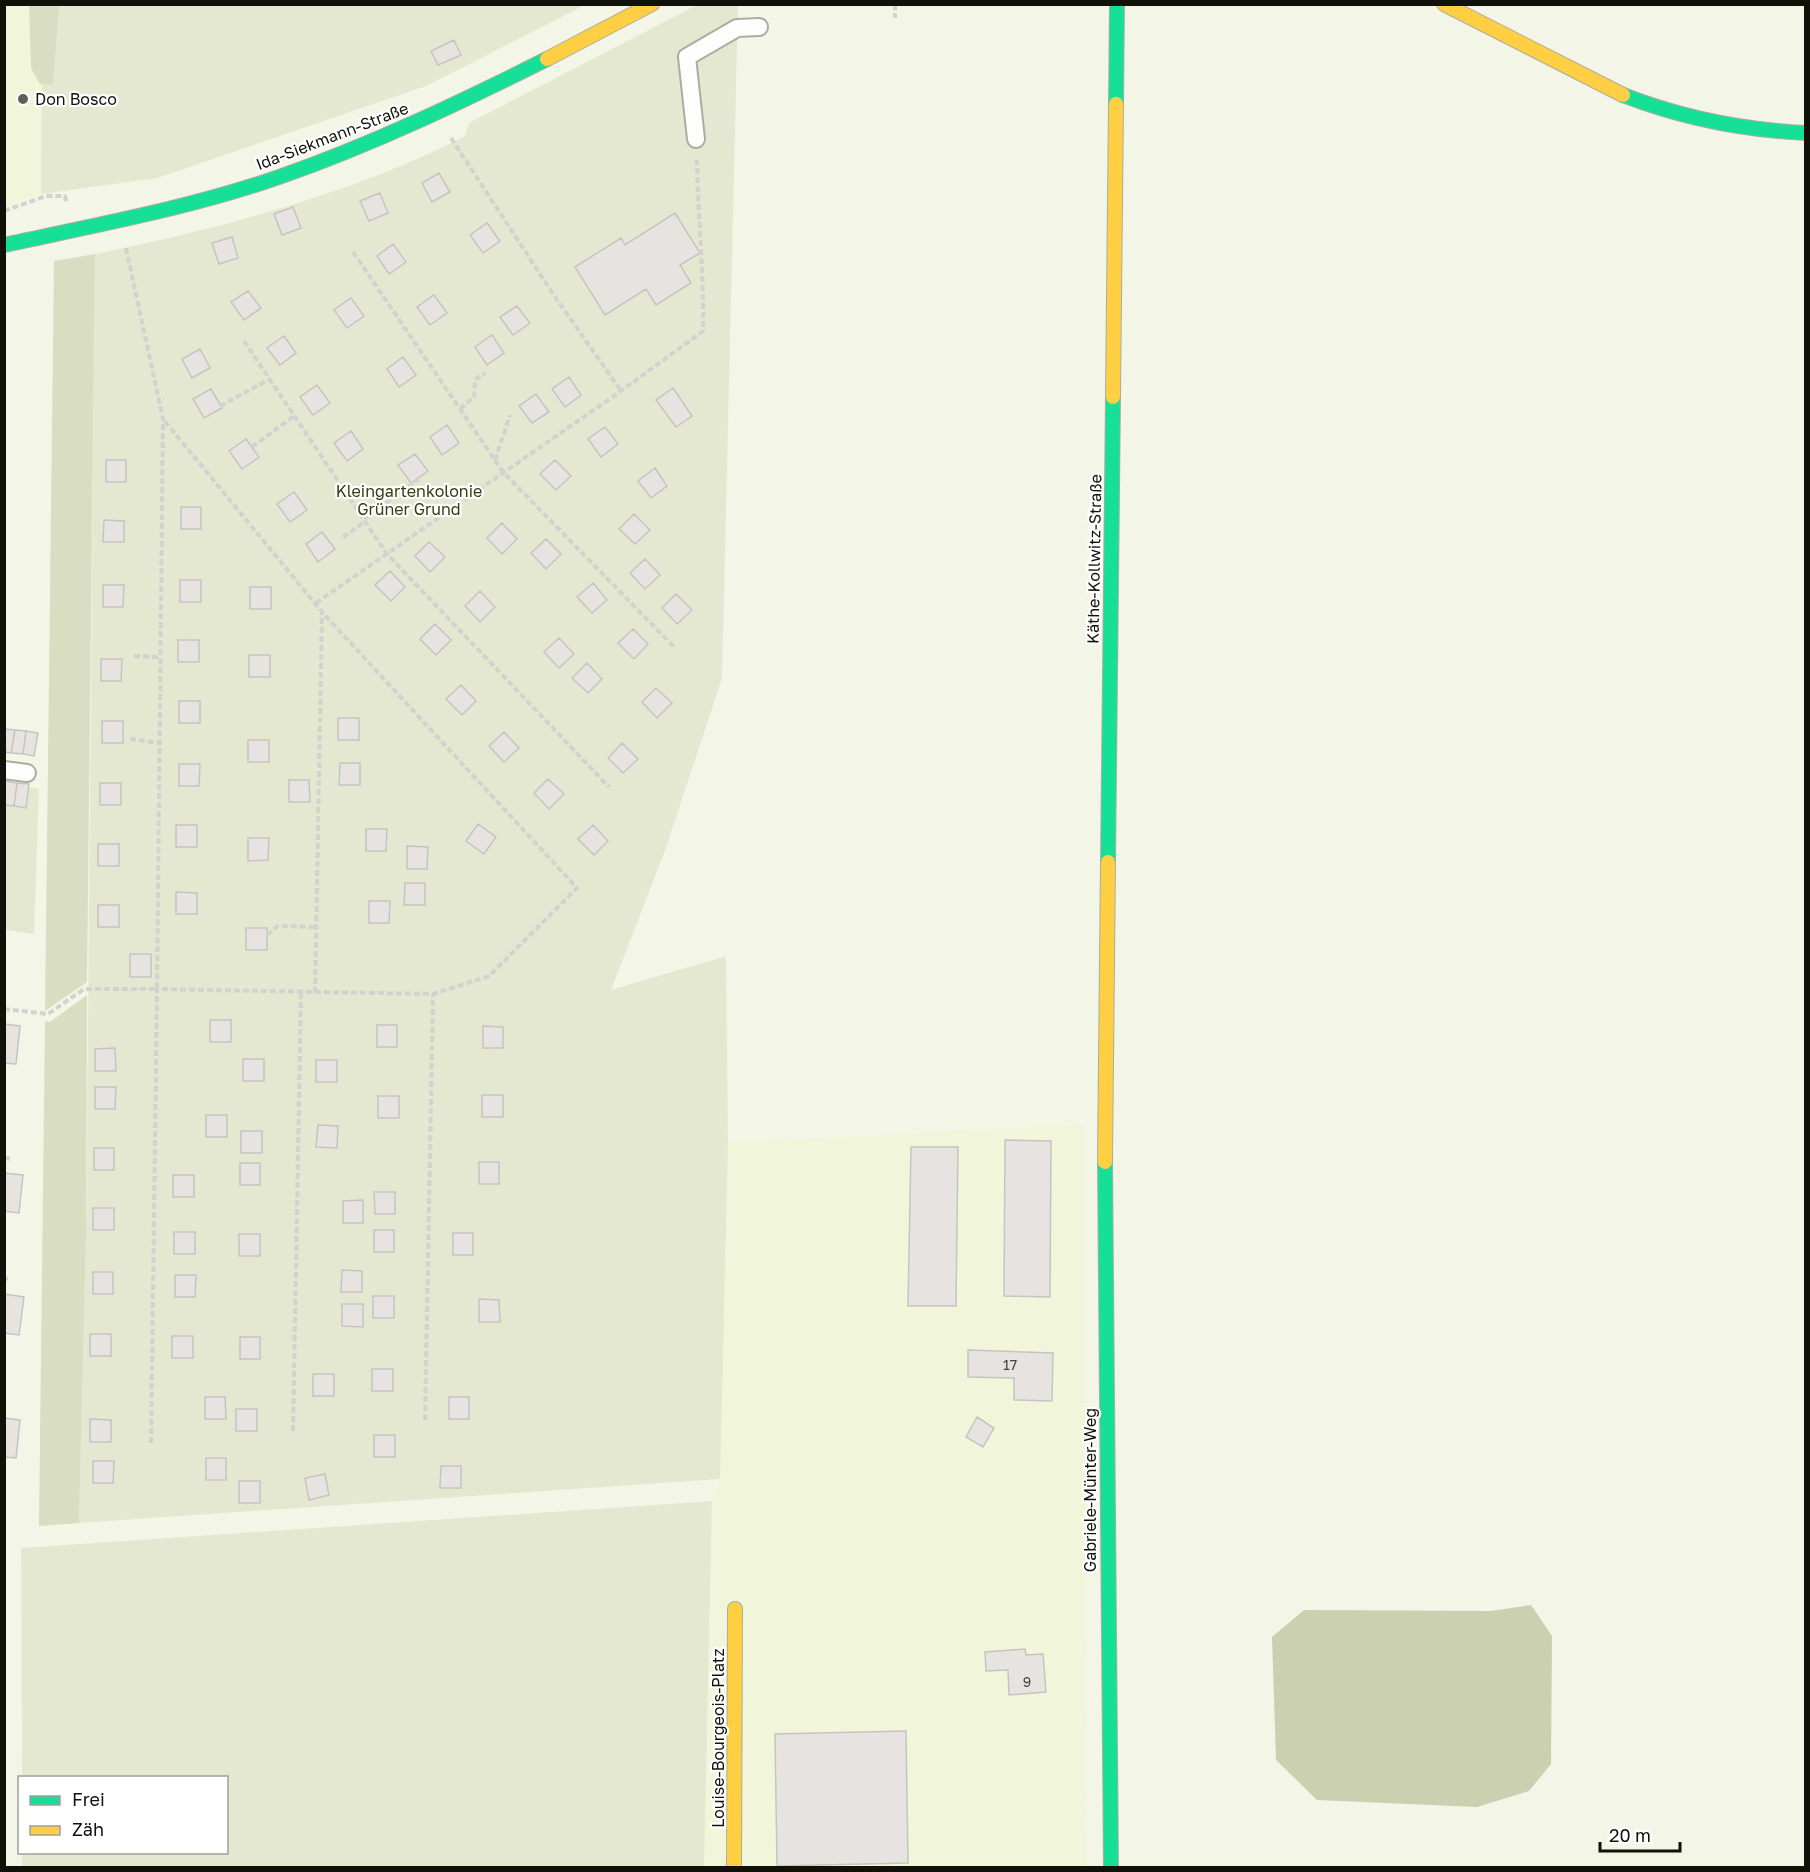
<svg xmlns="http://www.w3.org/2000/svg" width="1810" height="1872" font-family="'Golos Text',sans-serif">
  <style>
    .built { fill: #f1f6db }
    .green { fill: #e4e8d1 }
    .forest { fill: #d9ddc1 }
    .water { fill: #cad0b0 }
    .building { fill: #e7e3e1; stroke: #c6c4c1; stroke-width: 1.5 }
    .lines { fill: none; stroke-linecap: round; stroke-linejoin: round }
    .lane-casing { stroke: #abada1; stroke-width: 20 }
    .fast-casing { stroke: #abada1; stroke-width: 16 }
    .slow-casing { stroke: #abada1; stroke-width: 16 }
    .path { stroke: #d2d2ce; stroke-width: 4; stroke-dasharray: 6 3; stroke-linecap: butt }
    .lane { stroke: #fdfefb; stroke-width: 16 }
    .fast { stroke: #16e098; stroke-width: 14 }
    .slow { stroke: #ffcf43; stroke-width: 14 }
    .poi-dot { fill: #5f6156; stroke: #fff; stroke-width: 2 }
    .labels { text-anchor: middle; stroke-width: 4.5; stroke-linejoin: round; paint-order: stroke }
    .number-label { font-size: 14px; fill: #46463e }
    .poi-label { font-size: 16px; fill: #101108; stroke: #fff; text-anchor: start }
    .street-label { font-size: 16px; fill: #101108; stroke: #fff }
    .park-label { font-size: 16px; fill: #363b0d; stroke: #fff }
  </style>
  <rect width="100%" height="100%" fill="#f3f6e6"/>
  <path class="built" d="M4,5h38l-1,189 -36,12z
    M1085,1124l1,743 -382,1 8,-367 8,-22 8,-336z"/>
  <path class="green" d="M42,5h543l-159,81 -269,92 -116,16z
    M697,5h41l-16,673 -56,170 -55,142 115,-34 2,187 -8,336 -641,44 7,-286 9,-983c119,-24 261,-61 370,-118l4,-13z
    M28,787l11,2 -5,145 -29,-4v-125l21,3z
    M712,1501l-8,366h-682v-14l204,-1v-74l-204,-1 -1,-229z"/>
  <path class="forest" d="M29,5h30l-6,80 -13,-1 -9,-16z
    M95,254l-8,728 -42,29 9,-750z
    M87,995l-1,242 -7,286 -40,3 6,-505 5,1z"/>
  <path class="water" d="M1531,1605l21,31 -1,128 -22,27 -52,16 -160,-7 -41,-40 -4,-123 32,-27 187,1z"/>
  <path class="building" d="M454,40l7,15 -23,10 -7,-14z
    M439,173l11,19 -18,10 -10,-19z
    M380,193l8,20 -19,8 -9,-20z
    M293,207l8,21 -19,7 -8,-21z
    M675,213l25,40 -20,12 11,18 -35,22 -10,-16 -41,26 -30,-48 46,-29 4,7z
    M487,223l13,18 -17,12 -13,-18z
    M232,237l6,21 -19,6 -7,-21z
    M393,244l13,18 -17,12 -12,-18z
    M248,291l13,17 -17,12 -13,-18z
    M434,295l13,18 -17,12 -13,-18z
    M351,298l13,18 -17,12 -13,-18z
    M517,306l13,17 -17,12 -13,-18z
    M492,335l12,18 -17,12 -12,-18z
    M284,336l12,17 -16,12 -13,-17z
    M200,349l10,19 -18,10 -10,-19z
    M403,357l13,18 -17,12 -12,-18z
    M569,377l12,18 -16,12 -13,-18z
    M317,385l13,18 -17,12 -13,-18z
    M673,388l19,28 -16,11 -20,-27z
    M211,389l11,19 -18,10 -11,-19z
    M536,394l13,18 -17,11 -13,-17z
    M447,425l12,18 -17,12 -12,-18z
    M605,427l13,17 -17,13 -13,-18z
    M351,431l12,18 -16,12 -13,-18z
    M246,439l13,18 -17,12 -13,-18z
    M415,454l13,17 -17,12 -13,-18z
    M106,460h20v22h-20z
    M555,460l16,16 -15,14 -16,-16z
    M655,468l12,18 -16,12 -13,-17z
    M294,492l13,18 -17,12 -13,-18z
    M181,507h20v22h-20z
    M634,514l16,16 -15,14 -16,-15z
    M104,520l20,1v21h-21z
    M502,523l15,16 -15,15 -15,-16z
    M322,532l13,17 -17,13 -12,-18z
    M546,539l15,15 -15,15 -15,-16z
    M429,542l16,15 -15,15 -15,-16z
    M645,559l15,16 -15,14 -15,-16z
    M390,571l15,16 -14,14 -16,-16z
    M180,580h21v22h-21z
    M593,583l14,17 -15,13 -15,-16z
    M103,585h21l-1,22h-20z
    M250,587h21v22h-21z
    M480,591l15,16 -15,15 -15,-16z
    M676,594l16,16 -15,14 -15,-16z
    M435,624l16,16 -15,15 -16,-16z
    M633,629l15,15 -14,15 -16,-16z
    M559,638l15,16 -15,14 -15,-16z
    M178,640h21v22h-21z
    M249,655h21v22h-21z
    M101,659h21l-1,22h-20z
    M587,663l15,16 -14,14 -16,-15z
    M461,685l15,16 -14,14 -16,-16z
    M656,688l16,15 -15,15 -15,-16z
    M179,701h21v22h-21z
    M338,718h21v22h-21z
    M102,721h21v22h-21z
    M4,729l11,1 -4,23 -7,-1z
    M15,730l11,1 -3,23 -12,-1z
    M26,731l12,2 -4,23 -11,-2z
    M504,732l15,16 -15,14 -15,-16z
    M248,740h21v22h-21z
    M622,743l16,16 -15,14 -15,-15z
    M340,763h20v22h-21z
    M179,764h21l-1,22h-20z
    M548,779l16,15 -15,15 -15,-16z
    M289,780h20l1,22h-21z
    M5,781l12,2 -3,23 -10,-1z
    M17,783l12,1 -3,24 -12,-2z
    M100,783h21v22h-21z
    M478,824l18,13 -12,17 -18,-13z
    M176,825h21v22h-21z
    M593,825l15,16 -14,14 -16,-16z
    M366,829h21l-1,22h-20z
    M248,838h21l-1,22 -20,1z
    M98,844h21v22h-21z
    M407,846l21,1 -1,22h-20z
    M405,883h20v22h-21z
    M176,892l21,1v21h-21z
    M369,901h21l-1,22h-20z
    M98,905h21v22h-21z
    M246,928h21v22h-21z
    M130,954h21v23h-21z
    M210,1020h21v22h-21z
    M4,1024l16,2 -4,38 -12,-1z
    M377,1025h20v22h-20z
    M483,1026l20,1v21h-20z
    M115,1048l1,23h-21v-22z
    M243,1059h21v22h-21z
    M316,1060h21v22h-21z
    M95,1087h21l-1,22h-20z
    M482,1095h21v22h-21z
    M378,1096h21v22h-21z
    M206,1115h21v22h-21z
    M318,1125l20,1 -1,22 -21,-1z
    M241,1131h21v22h-21z
    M1005,1140l46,1 -1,156 -46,-1z
    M911,1147h47l-2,159h-48z
    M94,1148h20v22h-20z
    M479,1162h20v22h-20z
    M240,1163h20v22h-20z
    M4,1173l19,2 -4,38 -15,-2z
    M173,1175h21v22h-21z
    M374,1192h21v22h-20z
    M363,1200v23h-20v-22z
    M93,1208h21v22h-21z
    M374,1230h20v22h-20z
    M174,1232h21v22h-21z
    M453,1233h20v22h-20z
    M239,1234h21v22h-21z
    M342,1270l20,1v21h-21z
    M93,1272h20v22h-20z
    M175,1275h21l-1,22h-20z
    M4,1294l20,3 -5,38 -15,-2z
    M373,1296h21v22h-21z
    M479,1299l20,1 1,22h-21z
    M342,1304h21v23l-21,-1z
    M90,1334h21v22h-21z
    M172,1336h21v22h-21z
    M240,1337h20v22h-20z
    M968,1350l85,3 -1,48 -38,-1v-22l-46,-1z
    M372,1369h21v22h-21z
    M313,1374h21v22h-21z
    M205,1397h20l1,22h-21z
    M449,1397h20v22h-20z
    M236,1409h21v22h-21z
    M977,1417l17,11 -11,19 -17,-10z
    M4,1418l16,2 -4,38 -12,-1z
    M90,1419l21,1v22h-21z
    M374,1435h21v22h-21z
    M206,1458h20v22h-20z
    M93,1461h21l-1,22h-20z
    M441,1466h20v22h-21z
    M325,1474l4,21 -20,5 -4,-22z
    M239,1481h21v22h-21z
    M1025,1649l1,6 17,-1 3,38 -37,3 -1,-25 -22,1 -1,-19z
    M906,1731l2,132 -131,3 -2,-132z"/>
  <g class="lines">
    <g class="lane-casing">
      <path id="lane" d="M696,139l-9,-82 50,-29 22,-1
        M4,770l23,3"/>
    </g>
    <g class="fast-casing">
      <path id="fast" d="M1623,95c59,23 120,35 183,38
        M1116,104l1,-100
        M4,245c92,-20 186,-37 275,-68 92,-32 180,-74 268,-118
        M1108,862l5,-465
        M1105,1162l6,706"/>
    </g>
    <g class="slow-casing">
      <path id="slow" d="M1444,4l179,91
        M547,59l105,-55
        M1113,397l3,-293
        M1105,1162l3,-300
        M734,1868l1,-259"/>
    </g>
    <path class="path" d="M895,4v14
      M451,138l102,156 68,97
      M4,211l42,-15h19l1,5
      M353,252l150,220 171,175
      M244,341l143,213 222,233
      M220,406l50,-27
      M460,409l14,-12 1,-17 10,-7
      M252,447l42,-31
      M495,460l15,-45
      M364,519l55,-40
      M343,537l22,-15
      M316,603l305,-212 82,-60c1,-57 -5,-114 -6,-171
      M134,656l26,1
      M130,739l29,4
      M267,935l11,-9 38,1
      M315,993l7,-380
      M4,1009l44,5 36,-25h73l6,-570 -37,-171
      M4,1158l8,1
      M4,1278l4,1
      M425,1420l8,-426
      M293,1431l8,-440
      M151,1443l6,-454 276,5 56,-18 88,-88 -255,-276 -159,-193"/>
    <use href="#lane" class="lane"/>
    <use href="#fast" class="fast"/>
    <use href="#slow" class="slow"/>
  </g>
  <circle class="poi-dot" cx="23" cy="99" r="6"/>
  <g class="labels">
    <g class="number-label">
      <text x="1010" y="1370">17</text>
      <text x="1027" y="1687">9</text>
    </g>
    <g class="poi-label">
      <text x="35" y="105">Don Bosco</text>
    </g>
    <g class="street-label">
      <text transform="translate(332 136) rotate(-21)" y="6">Ida-Siekmann-Straße</text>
      <text transform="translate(1094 559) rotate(-89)" y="6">Käthe-Kollwitz-Straße</text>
      <text transform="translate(1090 1490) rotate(-90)" y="6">Gabriele-Münter-Weg</text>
      <text transform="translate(718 1738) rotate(-90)" y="6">Louise-Bourgeois-Platz</text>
    </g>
    <g class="park-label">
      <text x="409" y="497">Kleingartenkolonie<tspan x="409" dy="18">Grüner Grund</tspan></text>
    </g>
  </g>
  <rect width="1810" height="1872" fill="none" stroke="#101108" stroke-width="12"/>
  <rect x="18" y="1776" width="210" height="78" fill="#ffffff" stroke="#9fa09c" stroke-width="1.5"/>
  <rect x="30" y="1796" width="30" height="9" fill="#16e098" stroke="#9fa09c" stroke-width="1.5"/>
  <text x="72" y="1806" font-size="18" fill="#101108">Frei</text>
  <rect x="30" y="1826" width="30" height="9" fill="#ffcf43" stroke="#9fa09c" stroke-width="1.5"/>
  <text x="72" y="1836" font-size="18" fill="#101108">Zäh</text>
  <path d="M1600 1842v9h80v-9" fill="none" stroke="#101108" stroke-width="3"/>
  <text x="1609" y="1842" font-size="18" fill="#101108" stroke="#ffffff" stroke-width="4.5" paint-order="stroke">20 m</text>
</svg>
